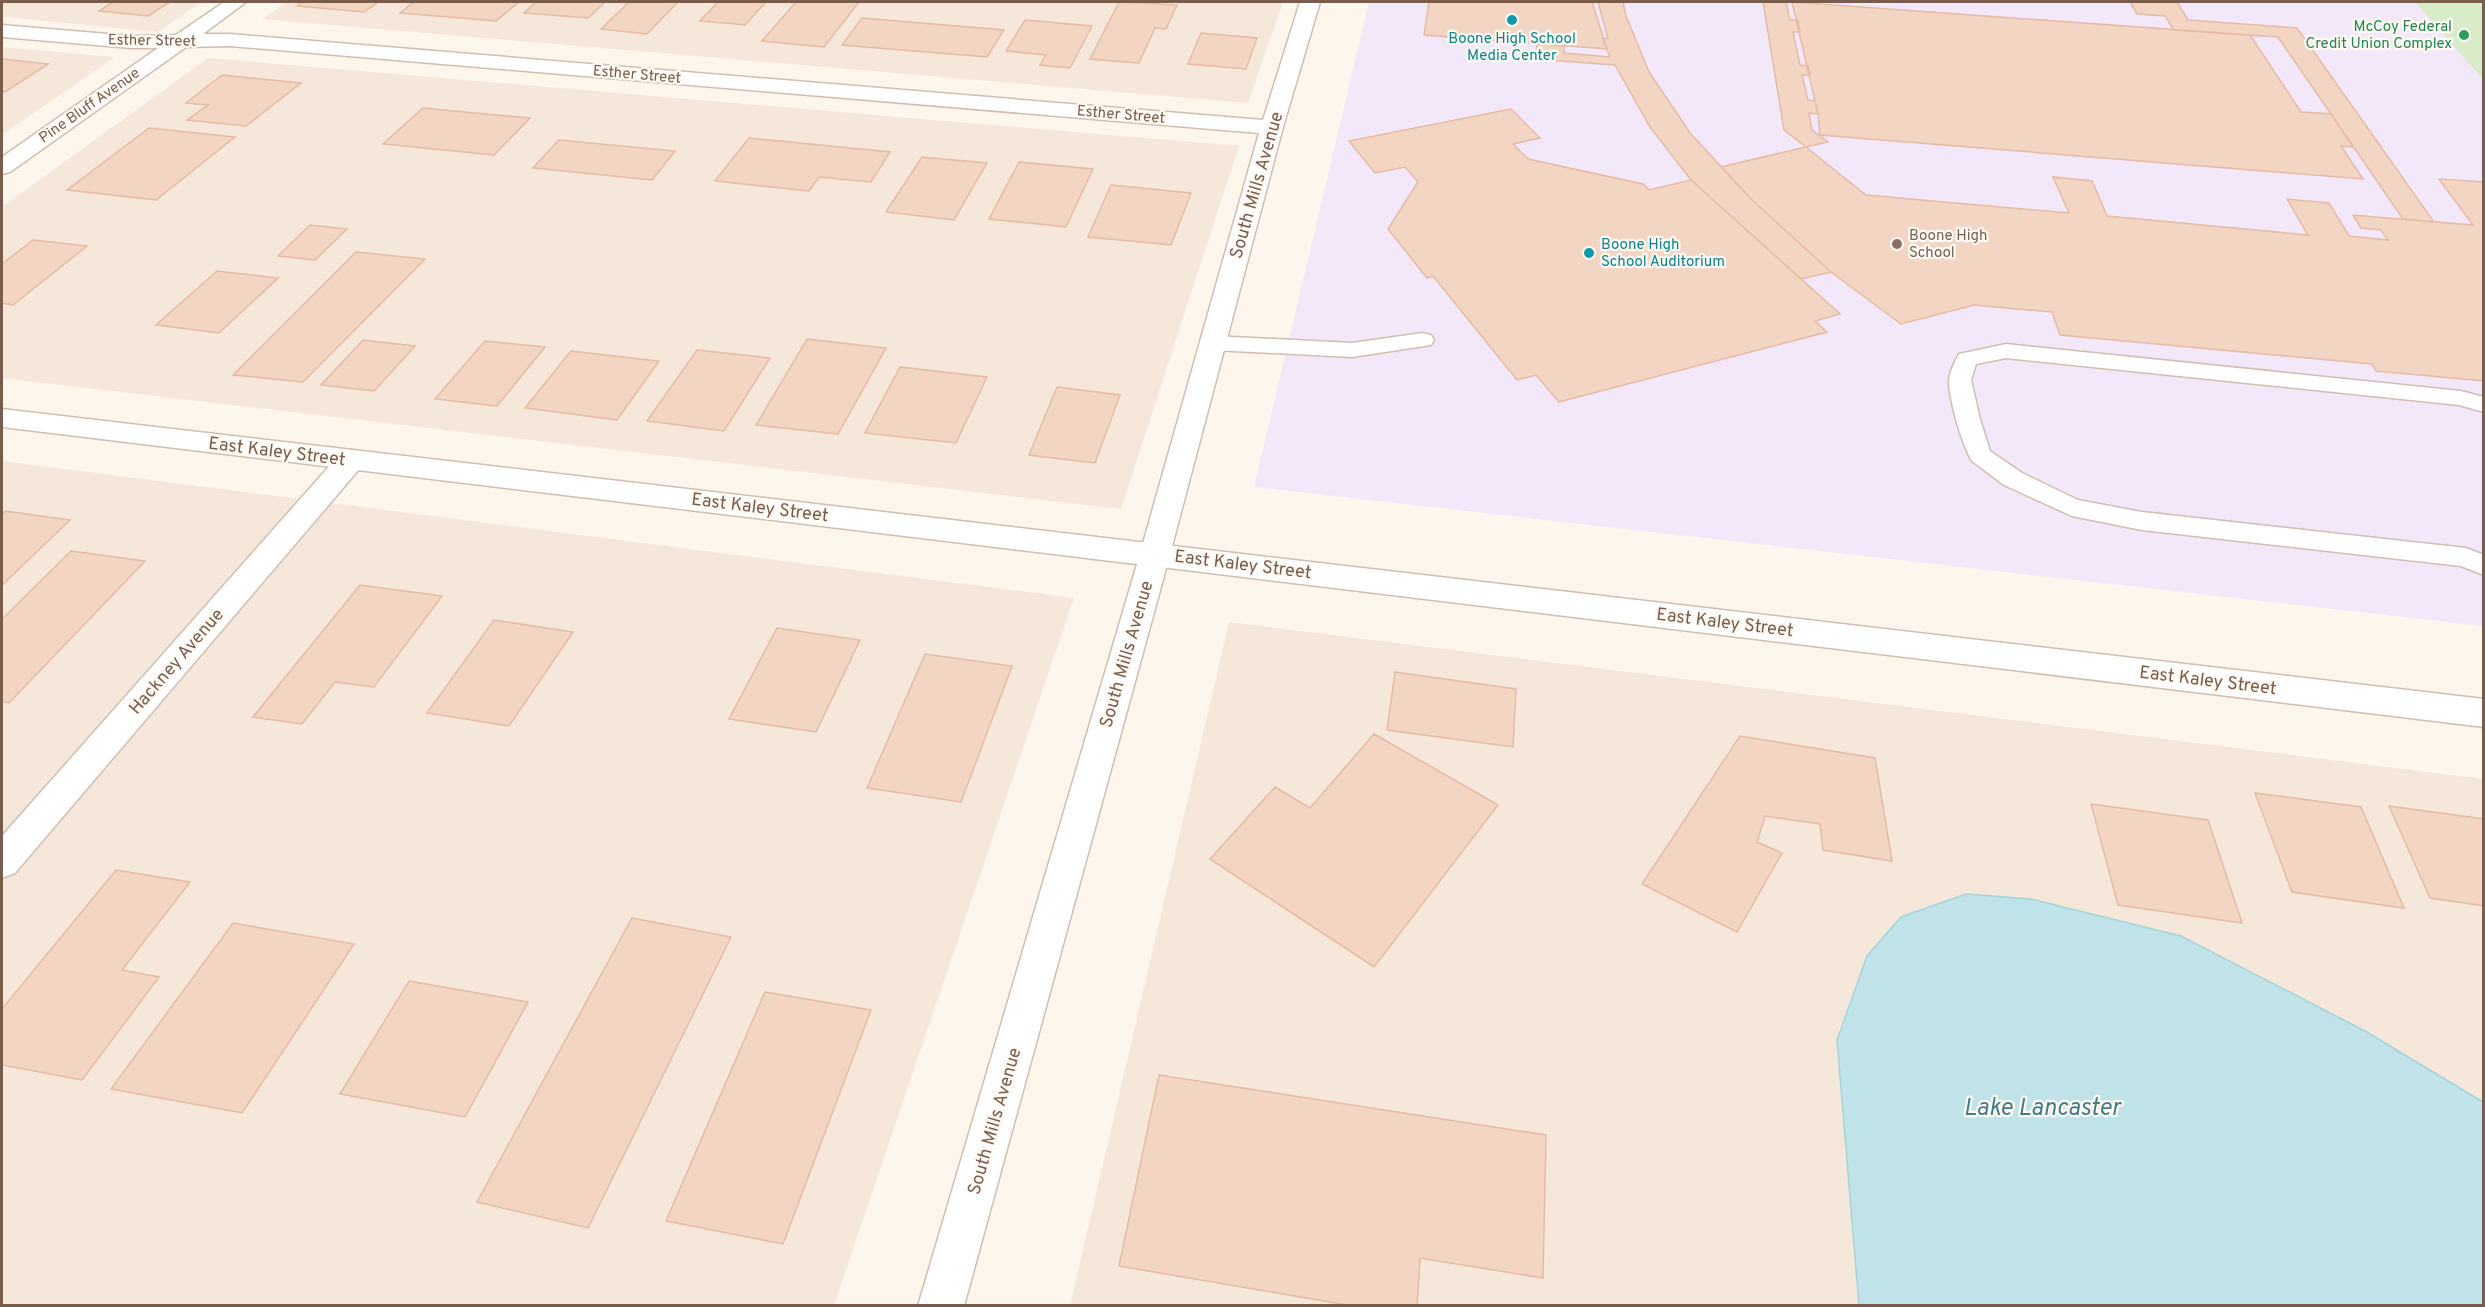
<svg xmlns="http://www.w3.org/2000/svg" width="2485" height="1307" font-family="Overpass,sans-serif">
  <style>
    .residential { fill: #f5e8da }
    .education { fill: #f3e8fa }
    .green { fill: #d8ecc9 }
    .water { fill: #bfe3e8; stroke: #a5d3da; stroke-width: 1.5 }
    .building { fill: #f3d5c3; stroke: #e6bba3; stroke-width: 1.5 }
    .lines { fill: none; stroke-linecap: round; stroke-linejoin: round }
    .service-casing { stroke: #d1beb0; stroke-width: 3 }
    .minor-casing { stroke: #d1beb0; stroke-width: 3 }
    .tertiary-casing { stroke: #d1beb0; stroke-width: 3 }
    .service { fill: #fff; fill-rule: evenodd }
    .minor { fill: #fff; fill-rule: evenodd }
    .tertiary { fill: #fff; fill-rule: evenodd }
    .culture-dot { fill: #0f9aa8; stroke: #fffaf3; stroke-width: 2 }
    .leisure-dot { fill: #2e9e5b; stroke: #fffaf3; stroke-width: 2 }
    .education-dot { fill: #8d6e63; stroke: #fffaf3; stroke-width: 2 }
    .labels { text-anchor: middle; stroke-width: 4.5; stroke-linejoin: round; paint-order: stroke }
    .far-leisure-label { font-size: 15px; fill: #27864d; stroke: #fffaf3; text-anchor: end }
    .far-culture-label { font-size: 15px; fill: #0d838f; stroke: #fffaf3 }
    .far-street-label { font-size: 15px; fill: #7a5c4d; stroke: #fffaf3 }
    .far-education-label { font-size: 15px; fill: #785e54; stroke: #fffaf3; text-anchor: start }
    .street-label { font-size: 18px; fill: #7a5c4d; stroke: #fffaf3 }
    .near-water-label { font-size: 24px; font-style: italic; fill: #437c86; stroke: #fffaf3 }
  </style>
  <rect width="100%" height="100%" fill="#fdf6ec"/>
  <path class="residential" d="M2,2h199l-43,30 -156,-15z
    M287,2h996l-35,101 -986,-84z
    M2,47l113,10 -113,78z
    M208,58l1031,88 -118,363 -1119,-131v-171z
    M2,461l1072,137 -240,707h-832z
    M1229,622l1254,157v526l-1413,1z"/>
  <path class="education" d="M1369,2h1114v624l-1229,-139z"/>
  <path class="green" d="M2415,2h68v77l-10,-11z"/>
  <path class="water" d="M1966,894l65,5 150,37 184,95 118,71v203h-624l-22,-265 30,-84 34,-39z"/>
  <path class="building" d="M113,2h57l-22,14 -49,-5z
    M303,2h75l-14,10 -67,-6z
    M414,2h105l-23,19 -96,-8z
    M536,2h69l-17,16 -64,-5z
    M629,2h49l-31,32 -46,-5z
    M718,2h48l-21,23 -45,-4z
    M796,2h63l-35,45 -62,-6z
    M1119,2l58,3 -11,24 -11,-1 -16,35 -49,-4z
    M1429,2h163l15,47 -183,-14z
    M1598,2h25l3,14 23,56 41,61 63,68 78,71 -30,7 -110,-99 -41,-53 -35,-62 -80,-6 2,-15 27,2v7l46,4 -7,-18 5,-1z
    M1763,2h23l4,18h8l2,12h-7l7,33 8,1 2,9h-8l6,25 7,1 3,13 -9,-1 3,17 16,12 -22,5 -22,-17z
    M1792,2l458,33 51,77 30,2 22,33 -12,-1 22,33 -543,-44 -2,-21z
    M2130,2h47l11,18 109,8 137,194 -31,-3 -125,-182 -104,-7 -9,-14 -28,-2z
    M862,18l142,12 -17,27 -145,-12z
    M1025,20l67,6 -22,42 -30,-3 6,-10 -40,-4z
    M1201,33l56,5 -11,31 -58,-5z
    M2,59l46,5 -43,28h-3z
    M222,75l79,8 -55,43 -59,-6 21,-15 -22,-2z
    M423,108l107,10 -36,37 -111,-11z
    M1511,109l29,29 -27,6 15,15 115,25 6,6 42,-10 149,134 -25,7 12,11 -268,70 -23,-27 -19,5 -84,-104 -6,2 -39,-49 30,-47 -13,-15 -30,6 -26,-32z
    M149,128l86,9 -79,63 -89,-10z
    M749,138l141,14 -19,30 -52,-5 -10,14 -94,-10z
    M559,140l116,11 -23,29 -119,-12z
    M1806,147l60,48 203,18 -16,-36 39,4 15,35 201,19 -21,-36 42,4 20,33 39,4 -7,-10 -20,-2 -8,-13 120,10 -34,-46 45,3v199l-108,-10 -4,-7 -312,-29 -8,-23 -78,-7 -73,19 -70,-52 -78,-71 -32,-34z
    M922,157l65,6 -33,57 -68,-8z
    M1019,162l74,7 -27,58 -77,-8z
    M1111,185l80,8 -20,52 -83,-8z
    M310,225l37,4 -32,31 -37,-4z
    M33,240l54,6 -74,59 -11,-2v-39z
    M356,252l69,7 -122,123 -70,-7z
    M217,271l61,7 -59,55 -63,-8z
    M807,339l79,9 -48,86 -82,-9z
    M363,340l52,6 -41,45 -53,-6z
    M485,341l60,6 -48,59 -62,-7z
    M697,350l73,8 -46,73 -77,-10z
    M571,351l88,10 -42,59 -92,-12z
    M900,367l87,10 -31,66 -91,-10z
    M1057,387l63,8 -25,68 -66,-8z
    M5,511l65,9 -68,65v-70z
    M71,551l74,10 -136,142 -7,-2v-82z
    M360,585l82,11 -68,91 -39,-5 -33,42 -49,-7z
    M494,620l79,12 -64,94 -82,-13z
    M777,628l83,12 -44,92 -87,-13z
    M925,654l87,12 -51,136 -94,-14z
    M1395,672l121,17 -3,58 -126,-17z
    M1374,734l124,71 -124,162 -164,-108 65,-72 35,21z
    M1740,736l135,22 17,103 -69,-11 -3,-26 -55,-8 -8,26 25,11 -45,79 -95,-48z
    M2255,793l106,14 43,101 -112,-16z
    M2091,804l117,16 34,103 -124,-18z
    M2389,806l95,13v87l-54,-8z
    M116,870l74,12 -68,88 37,7 -77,103 -80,-15v-56z
    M632,918l99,19 -143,291 -111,-26z
    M233,923l121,21 -112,169 -131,-24z
    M409,981l119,21 -63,115 -125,-23z
    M765,992l106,18 -88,234 -117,-23z
    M1159,1075l387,60 -3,143 -123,-20 -3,48h-64l-234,-40z"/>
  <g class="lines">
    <g class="service-casing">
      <path id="service" d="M1423,333l8,2 3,5 -3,5 -79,12 -139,-7 -8,-2 -3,-5 3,-5 8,-2 139,7z
        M2006,344l455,47 23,6v15l-25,-7 -453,-47 -30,6 -5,16 9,39 10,32 32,22 56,27 64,12 324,36 18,7v20l-23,-9 -319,-36 -70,-14 -68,-31 -32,-24c-10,-16 -23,-62 -23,-80 0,-8 6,-20 10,-27z"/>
    </g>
    <g class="minor-casing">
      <path id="minor" d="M224,2h22l-43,32h27l1033,86 37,-118h20l-37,125 -113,427 -206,752h-46l222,-752 119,-421 -1029,-87 -44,1 -176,125 -8,2v-17l156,-109h-27l-129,-11v-12l129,11 45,-1z
        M351,450l10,3 5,7 -5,7 -346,406 -13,5v-42l339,-383z"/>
    </g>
    <g class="tertiary-casing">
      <path id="tertiary" d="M2,409l2482,290v28l-2482,-300z"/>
    </g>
    <use href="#service" class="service"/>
    <use href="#minor" class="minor"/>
    <use href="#tertiary" class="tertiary"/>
  </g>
  <g class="culture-dot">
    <circle cx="1512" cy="20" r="6"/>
    <circle cx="1589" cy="253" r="6"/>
  </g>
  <circle class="leisure-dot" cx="2464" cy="35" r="6"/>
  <circle class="education-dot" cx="1897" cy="244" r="6"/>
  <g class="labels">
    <g class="far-leisure-label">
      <text x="2452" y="31">McCoy Federal<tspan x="2452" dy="17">Credit Union Complex</tspan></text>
    </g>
    <g class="far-culture-label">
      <text x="1512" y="43">Boone High School<tspan x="1512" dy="17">Media Center</tspan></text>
      <text x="1601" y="249" text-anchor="start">Boone High<tspan x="1601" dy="17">School Auditorium</tspan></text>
    </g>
    <g class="far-street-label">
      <text transform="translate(152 40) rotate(1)" y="5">Esther Street</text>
      <text transform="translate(637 74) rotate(5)" y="5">Esther Street</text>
      <text transform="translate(89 105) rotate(-35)" y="5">Pine Bluff Avenue</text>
      <text transform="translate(1121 114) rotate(5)" y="5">Esther Street</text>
    </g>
    <g class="far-education-label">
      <text x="1909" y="240">Boone High<tspan x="1909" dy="17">School</tspan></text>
    </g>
    <g class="street-label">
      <text transform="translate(1256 185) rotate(-74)" y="6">South Mills Avenue</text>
      <text transform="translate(277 451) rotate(7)" y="6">East Kaley Street</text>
      <text transform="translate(760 507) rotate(7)" y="6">East Kaley Street</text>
      <text transform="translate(1243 564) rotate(7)" y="6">East Kaley Street</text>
      <text transform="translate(1725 622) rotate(7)" y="6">East Kaley Street</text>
      <text transform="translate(1126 654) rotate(-74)" y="6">South Mills Avenue</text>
      <text transform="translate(176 661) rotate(-49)" y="6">Hackney Avenue</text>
      <text transform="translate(2208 680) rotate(7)" y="6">East Kaley Street</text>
      <text transform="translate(994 1121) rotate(-74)" y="6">South Mills Avenue</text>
    </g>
    <g class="near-water-label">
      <text x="2042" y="1115">Lake Lancaster</text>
    </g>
  </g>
  <rect width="2485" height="1307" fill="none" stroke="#7a5c4d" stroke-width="6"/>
</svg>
